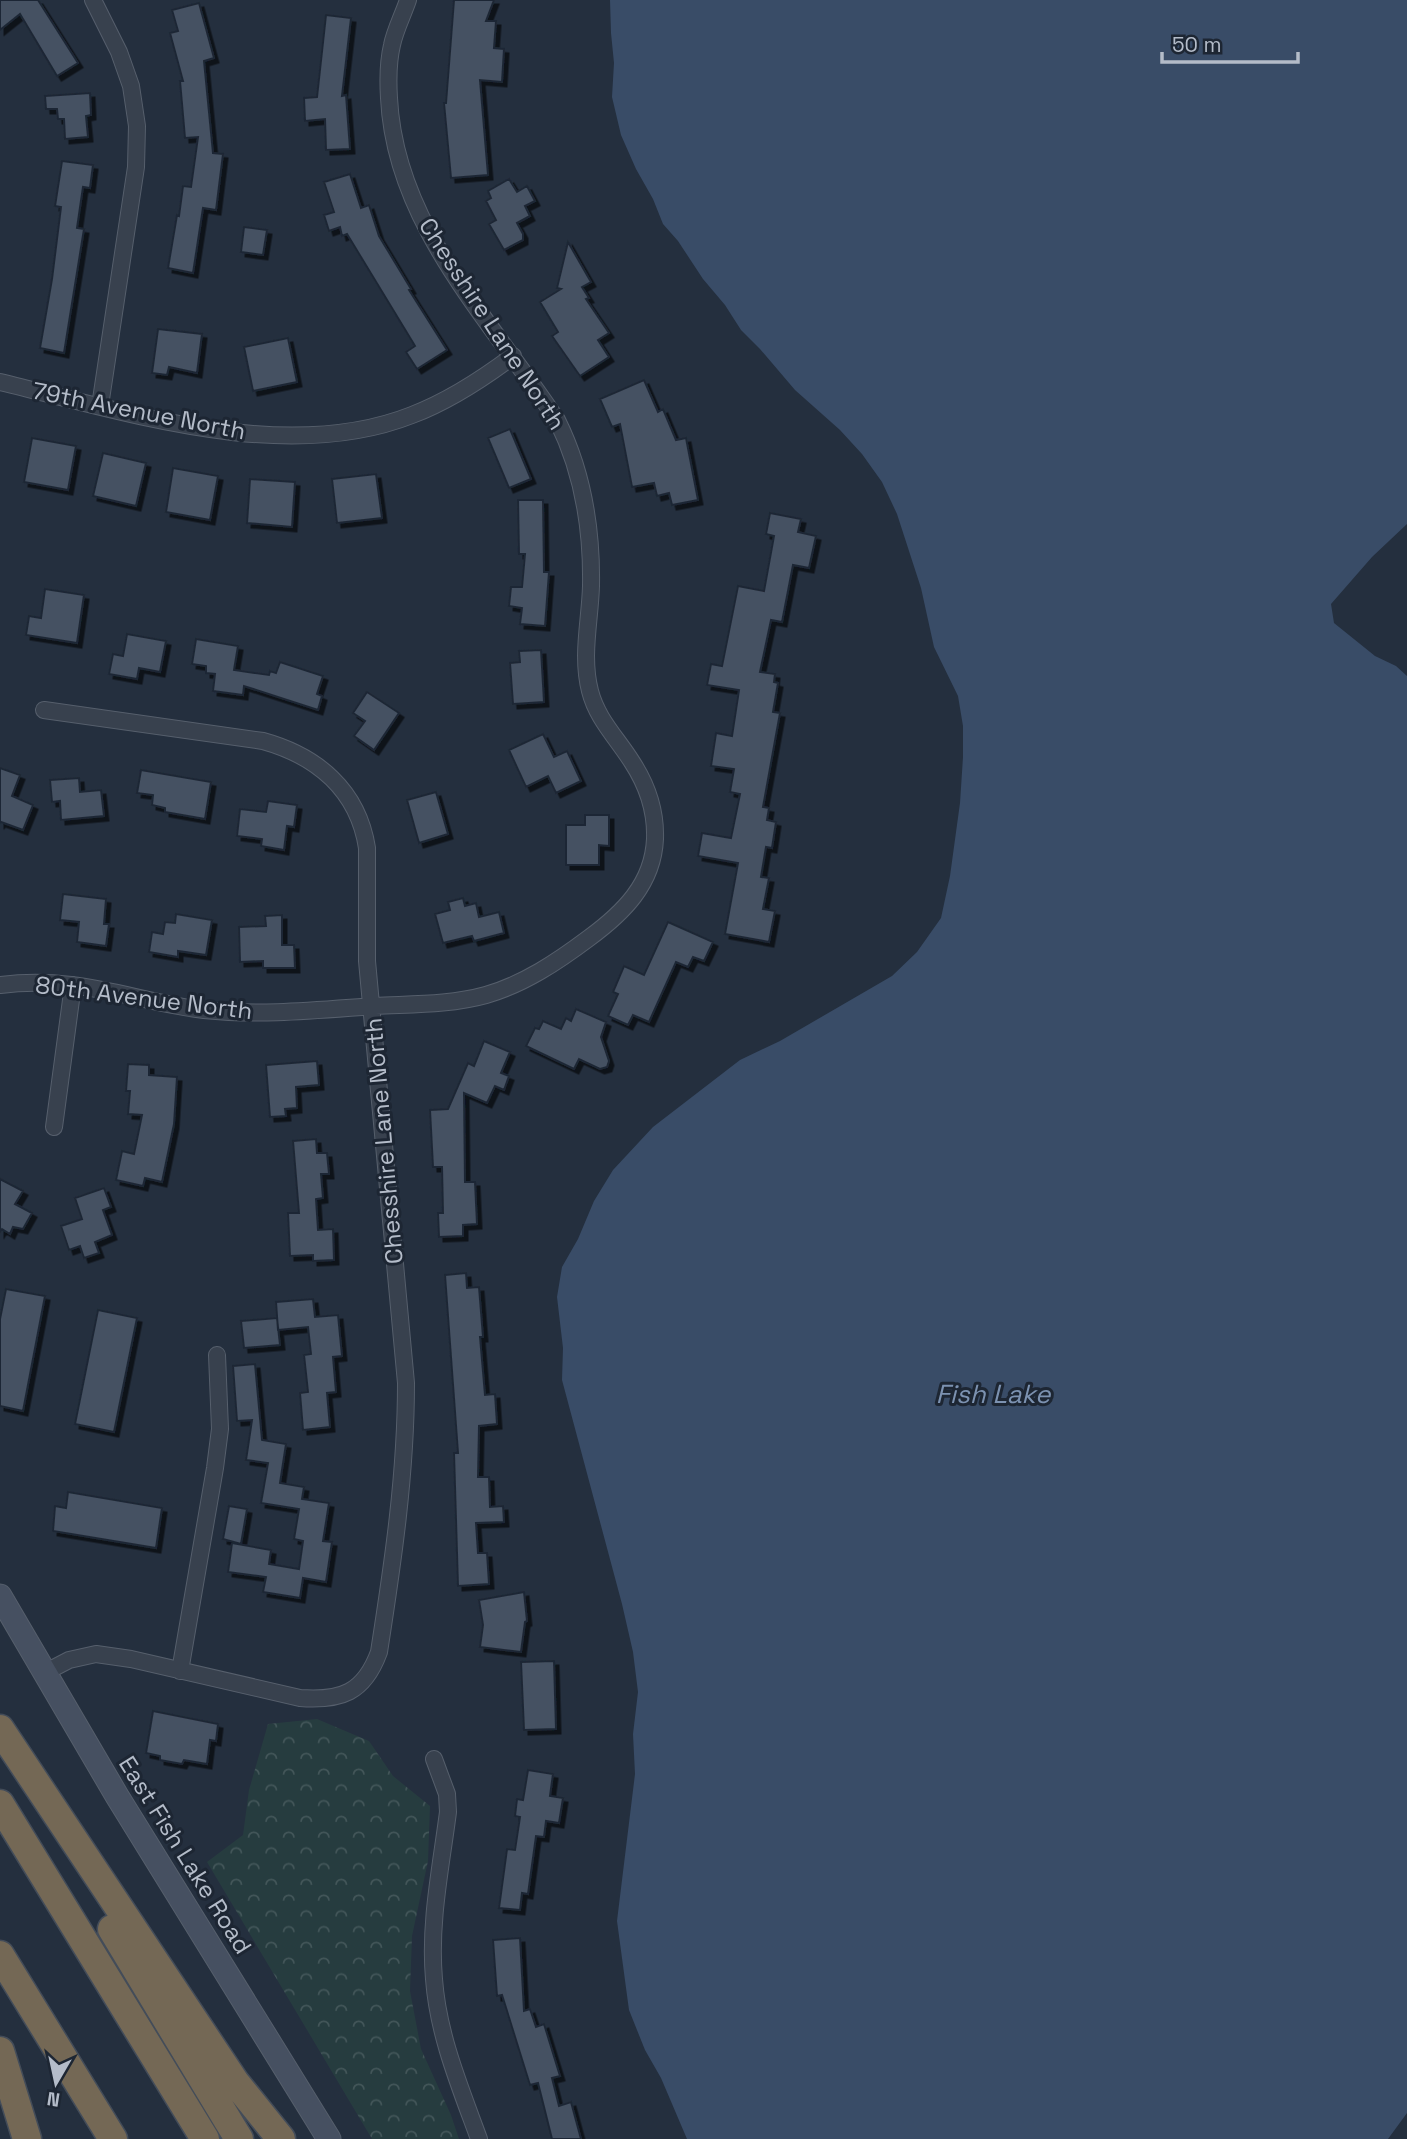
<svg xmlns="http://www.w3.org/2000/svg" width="1407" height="2139" font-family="'Space Grotesk',sans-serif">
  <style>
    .forest { fill: url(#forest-crowns) }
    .water { fill: #394c67 }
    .building { fill: #455162; stroke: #1f2835; stroke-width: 2; filter: url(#shadow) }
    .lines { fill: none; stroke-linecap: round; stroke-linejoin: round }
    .street-casing { stroke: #565f6c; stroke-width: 18 }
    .secondary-casing { stroke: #565f6c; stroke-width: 25 }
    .highway-casing { stroke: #434c59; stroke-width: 31 }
    .street { stroke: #38414e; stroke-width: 16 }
    .secondary { stroke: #465061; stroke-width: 23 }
    .highway { stroke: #746855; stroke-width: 28 }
    .labels { text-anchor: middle; stroke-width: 6; stroke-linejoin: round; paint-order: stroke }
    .street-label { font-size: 24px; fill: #b4bcc9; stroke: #1d2633 }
    .water-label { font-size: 26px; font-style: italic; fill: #7c92b1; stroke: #1d2633 }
  </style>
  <defs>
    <pattern id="forest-crowns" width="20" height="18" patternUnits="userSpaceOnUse" patternTransform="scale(1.75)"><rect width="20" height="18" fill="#263c3f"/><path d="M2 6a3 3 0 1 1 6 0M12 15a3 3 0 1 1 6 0" fill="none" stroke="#435659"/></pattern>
    <filter id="shadow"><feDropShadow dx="4.5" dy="4.5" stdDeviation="0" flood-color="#0009"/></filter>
  </defs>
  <rect width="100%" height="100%" fill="#242f3e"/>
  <path class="forest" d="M317,1719l52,22 24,35 37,30 -2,55 -16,75 -2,55 11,58 30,66 8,24h-87l-165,-277 36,-27 6,-45 19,-66z"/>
  <path class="water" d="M610,0h797v524l-35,33 -41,47 3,19 41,33 21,10 11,10v1437l-19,26h-701l-26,-61 -16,-28 -16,-40 -12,-89 18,-147 -2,-40 5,-42 -5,-40 -11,-48 -60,-224 1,-32 -6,-51 5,-30 16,-28 16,-38 19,-31 40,-43 87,-67 40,-19 112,-65 25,-24 24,-34 9,-42 10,-73 3,-46v-31l-5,-30 -24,-49 -13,-59 -24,-74 -15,-32 -20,-28 -22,-24 -45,-40 -35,-41 -19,-19 -16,-25 -22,-26 -25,-38 -15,-17 -10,-25 -17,-30 -15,-34 -9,-38 2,-34 -3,-30z"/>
  <path class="building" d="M0,0h38l40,63 -21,13 -37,-62 -20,16z
    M454,0h40l-8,21h10l-2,27 10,1 -2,33 -22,-2 8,95 -37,3 -7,-75h2z
    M199,3l15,55 -10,3 9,92 10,1 -7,56 -13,-2 -10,65 -25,-5 9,-53 2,1 4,-30 8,1 7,-50 -13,1 -5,-57h3l-13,-48 8,-2 -6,-21z
    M326,15l25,3 -9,78 4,-1 4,54 -24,1 -1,-31 -20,2 -1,-23 13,-1z
    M90,93l1,22 -5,1 2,21 -23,2 -1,-20h-6l-1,-10h-11l-1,-13z
    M62,161l31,4 -3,23 -7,-1 -6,41 7,1 -20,124 -24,-5 12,-69 9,-72 -6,-1z
    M350,174l11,34 8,-3 10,31 32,53 -2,1 38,60 -30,19 -11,-17 9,-6 -68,-112 -5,2 -2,-9 -11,4 -5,-16 10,-3 -10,-30z
    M509,179l8,13 10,-6 8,15 -10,5 5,10 -13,7 6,11v6l-19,10 -15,-26 7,-4 -10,-19 5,-3 -3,-7z
    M244,227l23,3 -4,25 -22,-3z
    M568,242l23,40 -9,5 7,11 -3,1 23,34 -11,7 11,17 -29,19 -28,-40 6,-4 -18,-30 21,-13 -4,-1z
    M158,329l44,5 -5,39 -28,-6 -2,8 -15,-2z
    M288,338l9,44 -44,9 -9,-44z
    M644,380l14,32 5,-3 13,31 10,-2 12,62 -26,5 -3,-12 -12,3 -3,-13 -22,4 -12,-63 -8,3 -12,-28z
    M510,429l21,50 -22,9 -21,-50z
    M32,438l44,8 -8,44 -44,-8z
    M103,453l43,10 -10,43 -43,-10z
    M173,468l45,8 -8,44 -44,-8z
    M376,474l6,44 -45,5 -5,-44z
    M250,479l45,3 -3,45 -45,-4z
    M518,500h25l1,72h5l-4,54 -25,-2 2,-16 -13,-2 2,-19h11l3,-33h-6z
    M770,513l31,6 -3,13 18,4 -7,32 -16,-3 -11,57 -11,-2 -11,52 15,2 -1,8 4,1 -5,29 7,1 -17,94 6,1 -2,12 9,2 -4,26 -6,-1 -5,30 8,1 -6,31 12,2 -6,31 -44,-8 13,-71 -40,-7 4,-23 29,5 9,-44 -10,-2 4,-23 -23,-3 5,-33 16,3 7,-46 -32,-5 4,-21 11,2 16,-80 26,5 10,-55 -8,-2z
    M45,589l39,6 -7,48 -51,-8 3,-19 12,2z
    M127,634l39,7 -6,31 -21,-4 -2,11 -28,-5 4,-20 10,2z
    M196,639l42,7 -4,24 35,5 1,-4 6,2 4,-11 43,14 -6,18 5,2 -4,14 -74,-24 -1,9 -30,-4 2,-17 -9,-1v-7l-14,-2z
    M541,650l3,52 -31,2 -3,-41 10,-1 -1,-11z
    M367,692l32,21 -25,37 -20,-14 11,-15 -12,-8z
    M543,734l11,23 13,-6 14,30 -25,12 -8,-17 -22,11 -17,-37z
    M0,768l20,7 -8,21 21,9 -10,25 -22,-8 -1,1z
    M141,770l70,12 -6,37 -40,-7v-4l-13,-3 1,-10 -16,-2z
    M79,778l1,14 21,-2 3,26 -43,4 -1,-19 -8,1 -2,-22z
    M436,792l12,42 -29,9 -12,-43z
    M268,801l29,4 -3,22 -7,-1 -3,24 -23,-4 1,-7 -25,-3 3,-27 26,3z
    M585,815h24v31l-10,-1v20h-33v-40h19z
    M63,894l43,5 -2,25h5l-3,22 -29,-4 2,-20 -19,-2z
    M463,898l2,8 11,-3 3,14 20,-5 5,21 -30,8 -2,-5 -29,7 -8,-29 15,-4 -2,-8z
    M176,914l36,6 -6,35 -28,-4v6l-29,-5 3,-20 11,2 2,-12 10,1z
    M282,915v30h12l1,23h-32v-7l-23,1 -1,-35 27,-1 -1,-10z
    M668,922l45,20 -9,19 -11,-4 -5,10 -12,-5 -27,60 -16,-7 -5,10 -20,-9 10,-22 -5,-2 11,-26 20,9z
    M576,1009l30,13 -5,15 8,24 -2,6 -7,2 -21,-10 -5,10 -48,-23 9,-18 4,1 4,-8 18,8 5,-11 5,3z
    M484,1041l26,11 -9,21 8,3 -5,14 -9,-4 -8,17 -23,-10 1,89h10l2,42 -14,1v11l-24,1 -1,-24h5l-1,-46h-9l-3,-57 18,-1 20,-46 6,3z
    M317,1061l2,24 -23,2 1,21 -12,1 1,7 -16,1 -4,-52z
    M128,1064l21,1v10l28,2 -3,47 -12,58 -17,-4 -2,8 -27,-6 6,-29 12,3 8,-39 -14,-1 2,-23h-4z
    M316,1139l1,14h10l2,21h-8l2,24 -7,1 2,31 15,-1 1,31 -21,1v-6l-23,1 -2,-43h11l-6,-72z
    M0,1179l23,12 -8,13 17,9 -9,16 -10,-2 -3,7 -8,-5 -2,3z
    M104,1188l7,19 -8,3 9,25 -17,7 4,11 -15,5 -4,-12 -11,4 -8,-24 21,-7 -7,-21z
    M466,1273l1,15 12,-1 4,50h-3l5,58 10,-1 2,30 -18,2 -1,51h11l1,30 13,-1 1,16 -28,1 2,30h9l2,31 -31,2 -4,-133h4l-13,-178z
    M6,1289l39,7 -22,115 -23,-5v-87z
    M313,1299l2,18 23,-2 4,41 -9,1 3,35 -9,1 3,34 -27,3 -3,-37 8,-1 -4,-37 7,-1 -3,-27 -30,3 -2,-28z
    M98,1310l39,8 -23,114 -39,-8z
    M277,1318l3,27 -36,3 -3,-27z
    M255,1364l7,76 24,4 -6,39 24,4 -2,12 27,4 -6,38 9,1 -6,40 -23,-4 -3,20 -37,-6 3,-15 -38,-5 4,-29 39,7 -2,14 30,5 4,-28 -9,-2 5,-30 -38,-6 7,-40 -22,-3 6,-40 -15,1 -4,-55z
    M68,1492l94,16 -6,40 -103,-17 2,-25 11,2z
    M229,1506l18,3 -6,35 -18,-5z
    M524,1592l3,29 -2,1 -4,30 -41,-5 3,-22 -4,-25z
    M554,1661l2,68 -32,1 -3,-68z
    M153,1711l65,13 -2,17 -6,-1 -3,24 -23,-4 -2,4 -22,-4v-4l-14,-3z
    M528,1770l25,4 -3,22 13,2 -4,25 -13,-2 -2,16 -8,-1 -8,58 -6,-1 -2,17 -21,-2 8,-59 8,1 5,-33 -5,-1 2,-17 6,1z
    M520,1938l4,73 6,-2 6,18 8,-3 16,52 -8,2 7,28 12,-4 10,37h-29l-14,-56 -8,2 -28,-90 -5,1 -4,-56z"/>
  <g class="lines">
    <g class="street-casing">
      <path id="street" d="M93,0l26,52 12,34 6,40 -1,41 -36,239
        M0,382c126,30 286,83 412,33 37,-14 69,-35 101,-59
        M0,985c24,-3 47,-3 71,0 45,5 88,20 133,25 57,6 114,0 171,-4 37,-2 75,-1 111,-11 38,-11 71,-33 103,-57 34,-25 64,-54 66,-99 1,-28 -8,-54 -23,-77 -15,-24 -35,-43 -42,-71 -9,-35 0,-70 1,-105 1,-58 -8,-114 -34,-166 -66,-100 -162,-195 -168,-322 -1,-16 -1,-36 3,-53 3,-15 11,-30 16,-45
        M54,1127l19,-142
        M180,1671l35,-203 5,-39 -3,-74
        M44,1673l25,-13 27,-6 35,5 169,39c41,3 64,-5 79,-46 14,-90 27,-178 27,-269l-39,-422v-113c-9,-58 -50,-92 -104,-107l-219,-31
        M434,1759l13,35 1,18c-7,55 -19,111 -14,167 4,56 26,108 45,160"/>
    </g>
    <g class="secondary-casing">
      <path id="secondary" d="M0,1596l117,200 212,343"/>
    </g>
    <g class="highway-casing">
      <path id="highway" d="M0,1729l235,353 46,57
        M0,1804l205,335
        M112,1929l127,210
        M0,1955l113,184
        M0,2051l27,88"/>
    </g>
    <use href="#street" class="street"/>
    <use href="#secondary" class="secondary"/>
    <use href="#highway" class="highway"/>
  </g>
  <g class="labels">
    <g class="street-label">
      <text transform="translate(492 324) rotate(57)" y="8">Chesshire Lane North</text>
      <text transform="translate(139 411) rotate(11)" y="8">79th Avenue North</text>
      <text transform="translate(144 998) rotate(7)" y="8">80th Avenue North</text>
      <text transform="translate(384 1141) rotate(-95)" y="8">Chesshire Lane North</text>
      <text transform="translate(185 1855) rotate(58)" y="8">East Fish Lake Road</text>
    </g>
    <g class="water-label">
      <text x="993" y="1403">Fish Lake</text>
    </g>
  </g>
  <g transform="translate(56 2083) rotate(189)" stroke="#1d2633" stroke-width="5" paint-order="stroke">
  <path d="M0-5L12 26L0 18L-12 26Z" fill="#b4bcc9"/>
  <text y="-10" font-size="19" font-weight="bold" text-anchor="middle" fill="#b4bcc9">N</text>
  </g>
  <path d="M1162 52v10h136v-10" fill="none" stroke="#b4bcc9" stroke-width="3.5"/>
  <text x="1172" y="52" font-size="21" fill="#b4bcc9" stroke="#1d2633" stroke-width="5" paint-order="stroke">50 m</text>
</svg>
